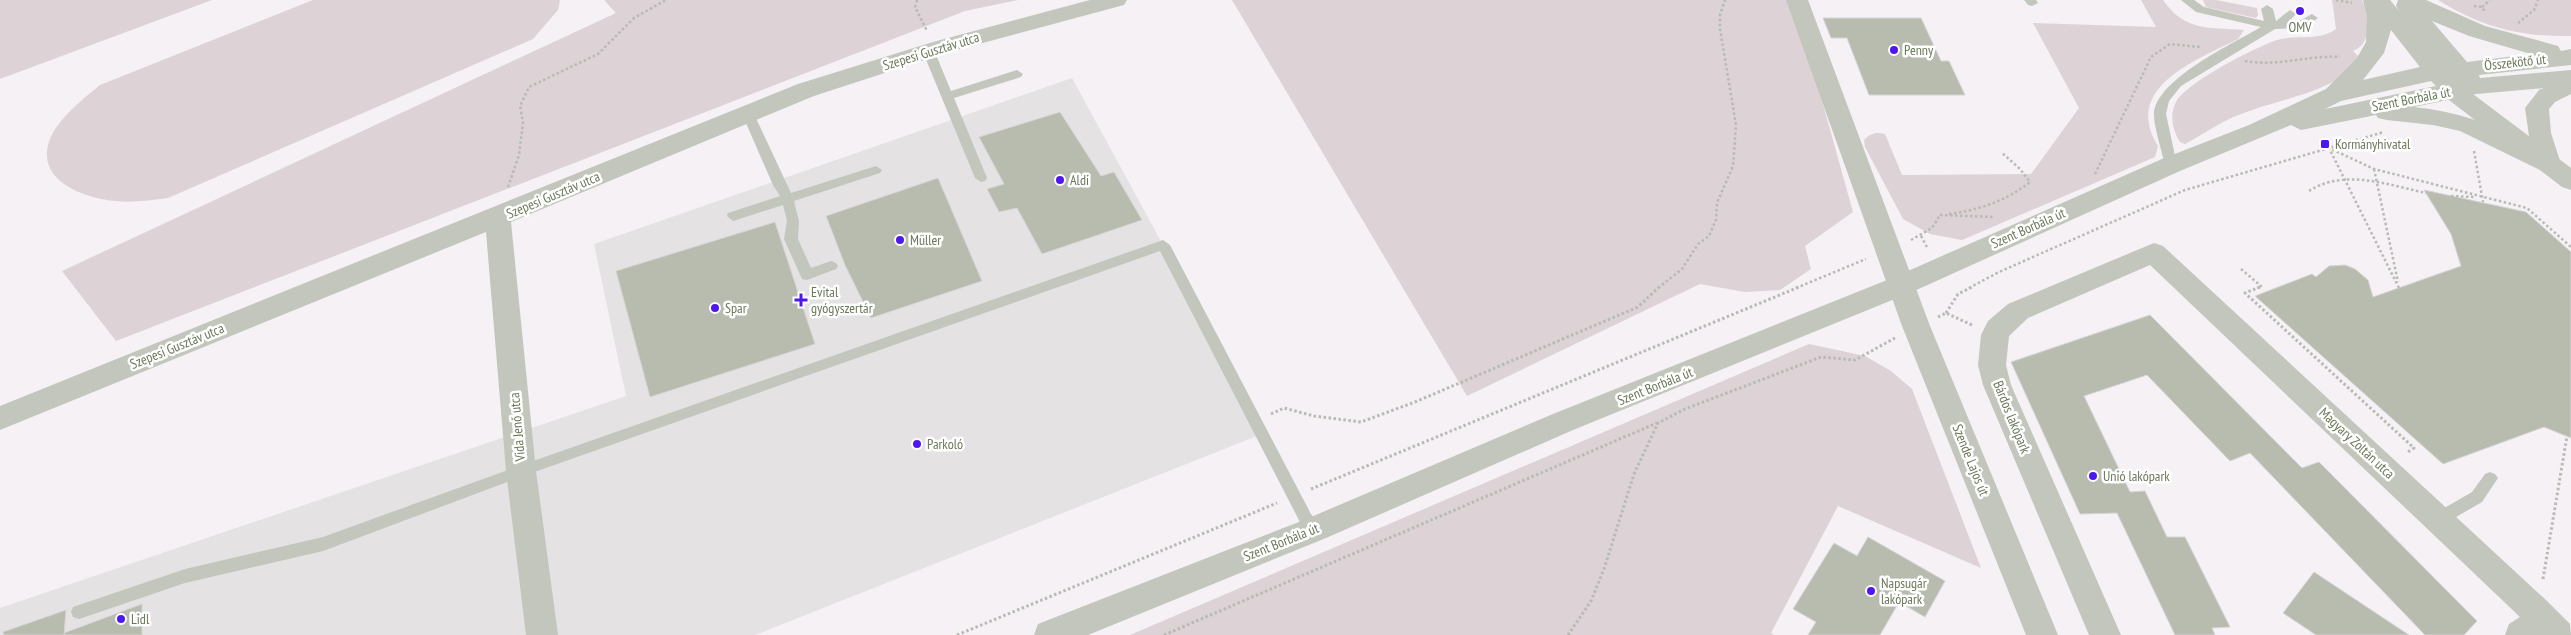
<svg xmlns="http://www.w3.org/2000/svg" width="2571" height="635" font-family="'PT Sans Narrow',sans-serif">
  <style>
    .built { fill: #e4e2e3 }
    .green { fill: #ddd2d5 }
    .building { fill: #b7bcaf; stroke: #d6d4d6 }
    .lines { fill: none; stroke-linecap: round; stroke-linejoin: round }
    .path-far1 { stroke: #b7bbb3; stroke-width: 2.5; stroke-dasharray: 2.5 2.5; stroke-linecap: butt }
    .path { stroke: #b7bbb3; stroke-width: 3; stroke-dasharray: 2.5 2.5; stroke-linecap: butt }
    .service { fill: #c2c6bd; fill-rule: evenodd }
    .minor { fill: #c2c6bd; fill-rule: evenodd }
    .tertiary { fill: #c2c6bd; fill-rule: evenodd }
    .poi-dot { fill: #4f17ef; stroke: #fff; stroke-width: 2 }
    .labels { text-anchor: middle; stroke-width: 5; stroke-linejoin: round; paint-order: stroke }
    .poi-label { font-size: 14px; fill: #6a785a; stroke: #fff; text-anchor: start }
    .street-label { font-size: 14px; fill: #6a785a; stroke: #fff }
  </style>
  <rect width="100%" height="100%" fill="#f5f1f5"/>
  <path class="built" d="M1072,78l91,167 99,189 -507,201h-755v-27l626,-212 -32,-152z"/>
  <path class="green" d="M0,0h212l-212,79z
    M313,0h247l-2,10 -25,29 -365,159c-17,2 -35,5 -53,3 -29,-3 -76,-18 -67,-56 6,-24 34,-45 52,-60z
    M604,0h414l-53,11 -849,330 -54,-70 554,-258z
    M1232,0h562l59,212 -48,34 6,23 -31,21 -35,2 -45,-8 -233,112z
    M2141,0h22c22,32 46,27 81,30l-6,9c-39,20 -117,48 -80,107l-3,11 -193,83 -32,-6 -27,-15 -38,-72 -1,-7c7,-7 12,-8 21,-6l17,41 129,-1 48,-66 -46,-85 123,4z
    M2203,0h13l41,8 1,7 -2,3 -46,-10 -4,-1z
    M2332,0h30c8,16 11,43 -9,51l9,9c-32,35 -84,38 -126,56 -17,7 -34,19 -51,28l-5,-2c-7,-11 -11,-27 -4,-40 11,-20 78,-54 101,-62 20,-6 41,2 59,-11z
    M2438,0h133v36c-52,1 -89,-9 -133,-36z
    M1809,344l56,12 26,15 21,18 69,179 -143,-62 -67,127 3,2h-644z"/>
  <path class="building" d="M1823,18h98l20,43h8l16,34h-96l-22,-57h-16z
    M1060,112l41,64 13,-4 28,48 -100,34 -25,-46 -18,4 -12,-23 17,-5 -25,-47z
    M938,178l44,103 -111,37 -26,-53 -19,-49z
    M2424,190l102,22 45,40v186l-27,-11 -101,37 -188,-168 57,-22 4,3 13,-11 16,-1 10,4 13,11 5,17 88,-31 -10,-32z
    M775,222l40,122 -165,53 -34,-126z
    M2150,315l152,153 17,-6 158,159 -13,14h-39l-175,-182 -20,8 -83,-86 -63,21 46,96 15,-1 22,46h18l45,90 -18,1 3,7h-40l-58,-122 -37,1 -69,-152z
    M1868,537l77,44 -20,36 -26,-15 -19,33h-72l8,-13 -23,-13 41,-66 23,13z
    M2314,572l95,63h-93l-33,-22z
    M142,604v31h-77l-1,-2z
    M66,610l-2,25h-60l-1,-3z"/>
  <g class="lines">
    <path class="path-far1" d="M917,0l-2,7 12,24
      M2336,0l16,3
      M2474,6l8,1 3,5
      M2482,7l8,-7
      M2518,23l16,-13 4,-10
      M2245,61c32,6 63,-6 95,-4
      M2474,151l9,51
      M2374,169l24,113
      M2095,174l56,-117 19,-13 31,3
      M508,187l11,-32 4,-32 -3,-17 9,-19 69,-33 36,-36 32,-18
      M2309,191c36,-23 79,-6 117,2
      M2451,196l23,1
      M1949,214c30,-4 57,-13 81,-32l-10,-13 -19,-17
      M1940,215l54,2
      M1921,236l7,13
      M1911,240l21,-12 8,-13
      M2241,269l20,17 -4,2
      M1658,288l24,-19 16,-25 11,-8 7,-16 1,-17 16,-37 3,-41 -16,-96v-14l5,-15
      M1796,288l70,-29
      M1969,288l30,-16 186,-82 199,-58
      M2399,288l-70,-140 45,21 153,39 44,39"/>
    <path class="path" d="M2260,287l-15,6 169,155 -8,5
      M1946,313l12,-19 14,-7
      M1938,317l8,-4 28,13
      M1271,414l13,-6 30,8 47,6 54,-20 223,-95 21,-20
      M1311,489l488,-202
      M2543,579l24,-143
      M957,635l320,-132
      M1164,635l493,-212
      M1568,635l23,-34 13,-32 30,-95 24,-51 27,-14 136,-52 34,3 40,-22"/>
    <path class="service" d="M2024,0h12l2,3 -6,3 -4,-1z
      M2181,0h13l10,7 60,14 -3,-12 6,-4 6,4 3,12 14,-11 6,4 -6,6h11l11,-6 6,4 -15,10 -28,1 -94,57 -12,15 -3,13 11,51 -6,4 -6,-4c-3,-14 -12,-40 -11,-53 5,-34 78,-68 107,-85l-65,-15z
      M928,46l6,4 17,41 66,-21 6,4 -2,3 -67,21 33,80 -2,3 -4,1 -6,-4 -53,-128z
      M748,110l6,4 37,79 85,-27 6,4 -2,3 -86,28 5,20 -1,18 13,29 20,-7 5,2 2,3 -2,3 -29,11 -5,-1 -18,-40 3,-18 -4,-16 -50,16 -6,-5 1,-3 52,-17 -7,-11 -31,-71z
      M1163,240l7,5 141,269 12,15 -3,5c-9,3 -13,-3 -19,-10l-141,-273 -634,224 -203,76 -138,32 -106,36 -6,-2 -2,-5 2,-5 112,-38 138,-32 193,-70z
      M2490,472l5,2 3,4 -16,24 -38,22 -5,2 -5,-2 -3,-5 3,-5 38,-22 13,-18z"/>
    <path class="minor" d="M1090,0h37l-3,5 -175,47 -135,44 -303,126 25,249 22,164h-32l-20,-164 -20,-239 -486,198v-24l798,-322 135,-42z
      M1786,0h22l122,326 128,309h-32l-124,-309z
      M2453,83l8,2 110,83v22l-9,-3 -117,-90 -4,-6 4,-6z
      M2154,243l9,3 384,355 23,23 1,11h-66l4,-11 11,-7 -370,-352 -122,53 -19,18 -3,29 5,20 110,250h-32l-106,-250 -5,-20 3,-30 7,-14 20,-17z"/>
    <path class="tertiary" d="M2363,0h27l53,64 -44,-53 -3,-5 2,-6h28l59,26 73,20 3,5 10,-2v16l-92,10 1,3 91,-8v24l-16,8 -6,7 2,24 10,31 -3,6 -9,3 -9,-3 -80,-39 -27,-6 -46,-5 -9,-2 -2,-3 -75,15 -10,-5 -111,46 -268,121 -339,138 -247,108 -238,97h-54l4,-11 266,-104 249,-106 339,-136 270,-119 87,-34 77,-36 31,-31 9,-16 1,-26zM2432,21l37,15 62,18 -64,8zM2391,30l29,37 -57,13 21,-27zM2431,81l5,5 -111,23 16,-8zM2544,88l-5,2 -14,18 5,35c-37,-19 -74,-32 -116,-36l62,-13z"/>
  </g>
  <g class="poi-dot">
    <circle cx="2300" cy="11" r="5"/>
    <circle cx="1894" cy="50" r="5"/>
    <rect x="2320" y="139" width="10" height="10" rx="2.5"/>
    <circle cx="1060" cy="180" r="5"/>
    <circle cx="900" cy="240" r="5"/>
    <path d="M798.5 292.5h5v5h5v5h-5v5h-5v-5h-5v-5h5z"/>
    <circle cx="715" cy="308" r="5"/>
    <circle cx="917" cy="444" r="5"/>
    <circle cx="2093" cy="476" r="5"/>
    <circle cx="1871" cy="591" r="5"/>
    <circle cx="121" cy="619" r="5"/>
  </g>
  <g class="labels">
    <g class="poi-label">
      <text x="2300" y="32" text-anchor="middle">OMV</text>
      <text x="1904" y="55">Penny</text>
      <text x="2335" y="149">Kormányhivatal</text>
      <text x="1070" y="185">Aldi</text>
      <text x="910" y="245">Müller</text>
      <text x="811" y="297">Evital<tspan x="811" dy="16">gyógyszertár</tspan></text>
      <text x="725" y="313">Spar</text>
      <text x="927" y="449">Parkoló</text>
      <text x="2103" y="481">Unió lakópark</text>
      <text x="1881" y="588">Napsugár<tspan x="1881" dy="16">lakópark</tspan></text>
      <text x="131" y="624">Lidl</text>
    </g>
    <g class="street-label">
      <text transform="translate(931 51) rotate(-17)" y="5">Szepesi Gusztáv utca</text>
      <text transform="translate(2515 62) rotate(-6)" y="5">Összekötő út</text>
      <text transform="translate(2411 99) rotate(-11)" y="5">Szent Borbála út</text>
      <text transform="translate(553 195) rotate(-23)" y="5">Szepesi Gusztáv utca</text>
      <text transform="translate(2028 228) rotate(-24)" y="5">Szent Borbála út</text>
      <text transform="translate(177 346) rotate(-22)" y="5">Szepesi Gusztáv utca</text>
      <text transform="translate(1655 386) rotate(-22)" y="5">Szent Borbála út</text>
      <text transform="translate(2012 417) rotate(68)" y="5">Bárdos lakópark</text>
      <text transform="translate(517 427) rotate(-95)" y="5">Vida Jenő utca</text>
      <text transform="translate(2357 443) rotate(43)" y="5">Magyary Zoltán utca</text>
      <text transform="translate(1971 460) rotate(68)" y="5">Szende Lajos út</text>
      <text transform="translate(1281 542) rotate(-22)" y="5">Szent Borbála út</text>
    </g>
  </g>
</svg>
